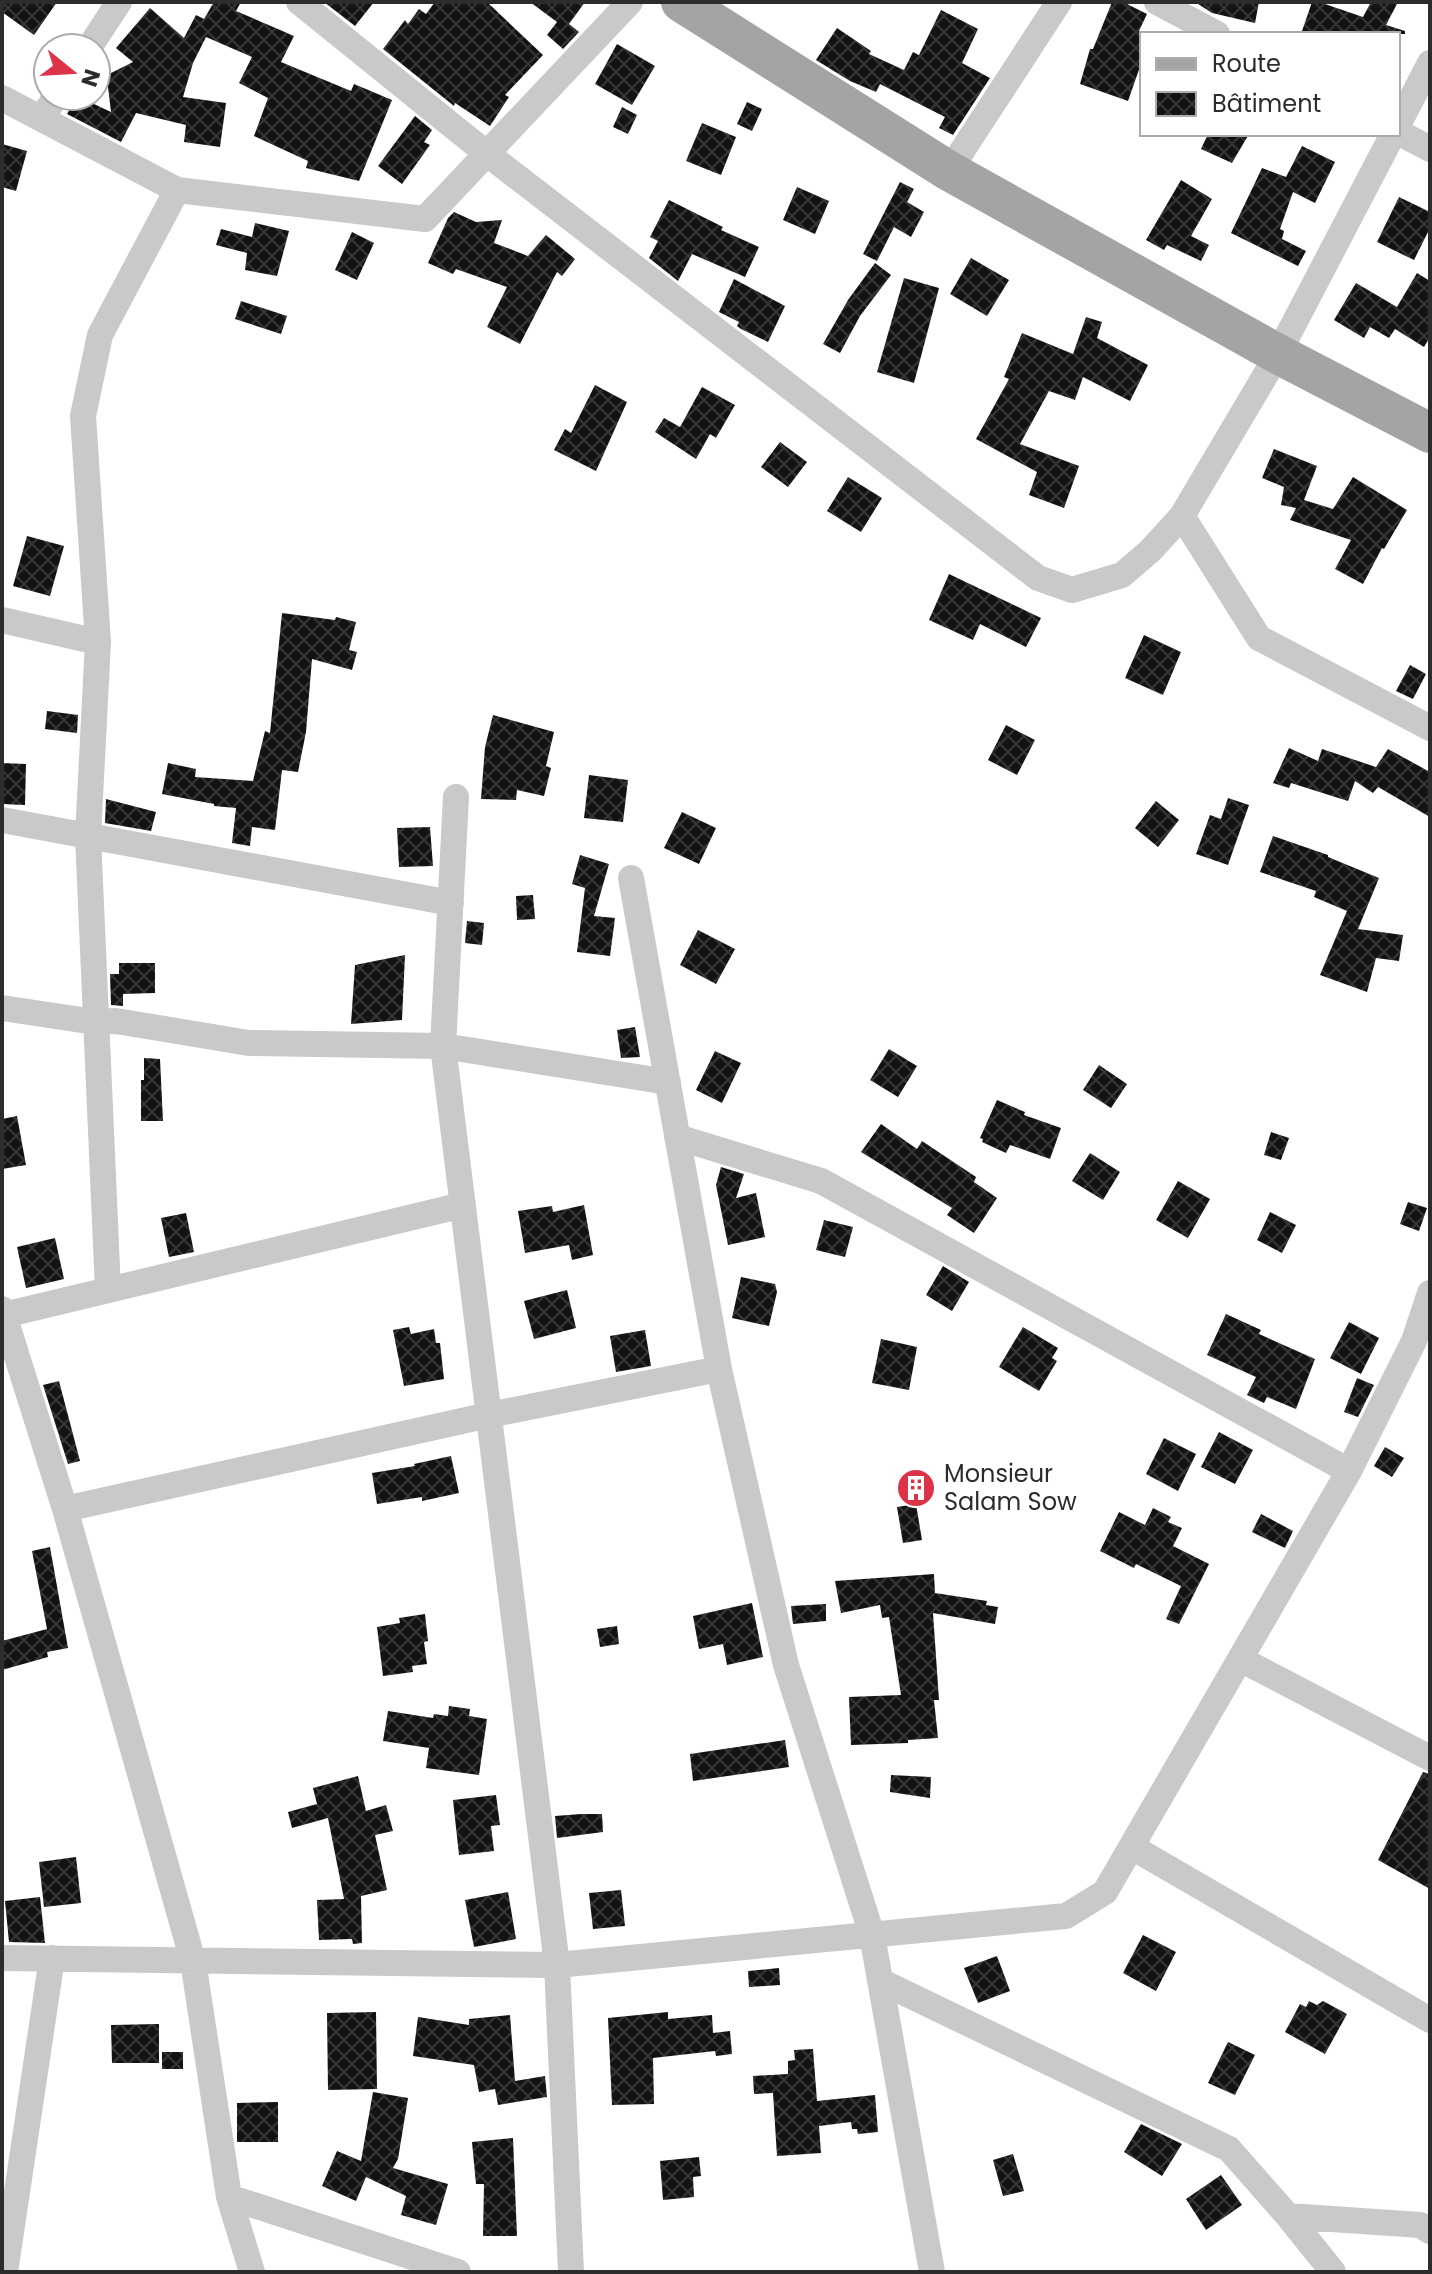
<svg xmlns="http://www.w3.org/2000/svg" width="1432" height="2274" font-family="Poppins,sans-serif">
  <style>
    .building { fill: url(#building-cross-hatch) }
    .lines { fill: none; stroke-linecap: round; stroke-linejoin: round }
    .minor { stroke: #c9c9c9; stroke-width: 26 }
    .primary { stroke: #a4a4a4; stroke-width: 40 }
    .labels { text-anchor: middle; stroke-width: 8; stroke-linejoin: round; paint-order: stroke }
    .poi-label { font-size: 24px; fill: #2c2c2c; stroke: #fff; text-anchor: start }
  </style>
  <defs>
    <pattern id="building-cross-hatch" width="8" height="8" patternUnits="userSpaceOnUse" patternTransform="scale(2)"><rect width="8" height="8" fill="#131313"/><path d="M0 0l8 8M0 8l8-8" fill="none" stroke="#363636"/></pattern>
  </defs>
  <rect width="100%" height="100%" fill="#fff"/>
  <path class="building" d="M2,2h55l-23,33 -32,-23z
    M214,2h27l-5,9 58,25 -13,26 70,29 3,-7 38,16 -33,81 -53,-13 2,-7 -54,-25 14,-38 -29,-15 13,-26 -46,-20 -13,26 -10,34 43,6 -6,44 -36,-5 2,-17 -50,-12 -15,29 -54,-28 10,-18 34,16 -4,-33 4,-6 22,-11 -17,-14 34,-40 34,30 12,-23 8,4z
    M324,2h50l-19,24z
    M435,2h52l56,53 -38,40 4,2 -19,29 -35,-23 -1,3 -71,-57 22,-29 3,4 11,-15 7,5z
    M530,2h55l-16,22 10,8 -16,17 -16,-14 10,-13z
    M1112,2h11l24,12 -8,17 3,1v29l-14,40 -48,-17 10,-35h3z
    M1195,2h64l-4,21 -43,-10z
    M1312,2h7l44,15 8,-15h27l-12,23 19,6v3h-104z
    M941,10l37,19 -16,34 28,15 -37,57 -14,-7 6,-11 -65,-33 -4,8 -26,-11 -34,-21 21,-32 34,23 -2,3 35,16 9,-18 6,3z
    M617,44l38,22 -23,39 -37,-21z
    M747,102l15,7 -10,22 -15,-7z
    M622,107l15,8 -9,19 -15,-7z
    M415,116l17,14 -8,12 6,3 -28,39 -24,-18z
    M702,123l34,14 -15,38 -35,-14z
    M1208,134h41l-17,29 -31,-14z
    M2,144l25,7 -11,40 -14,-4z
    M1302,146l33,16 -20,41 -22,-11 -13,37 4,2 -2,8 24,12 -8,15 -67,-33 31,-65 24,9z
    M1181,180l31,19 -21,37 18,9 -8,16 -34,-16 -3,5 -18,-10z
    M900,182l14,7 -7,13 17,10 -13,25 -17,-10 -17,34 -14,-7z
    M797,187l32,14 -14,33 -32,-14z
    M1399,197l31,15v16l-16,32 -37,-18z
    M669,200l54,27 -2,3 38,17 -14,30 -53,-23 -14,27 -29,-23 9,-17 -8,-4z
    M454,212l22,10 26,-2 -8,23 34,13 18,-21 29,24 -13,17 -5,-4 -37,72 -33,-17 20,-40 -51,-18 -3,5 -25,-11 20,-45z
    M255,223l34,8 -12,45 -32,-6 2,-17 -31,-8 5,-16 31,8z
    M352,232l22,11 -17,37 -22,-10z
    M971,258l38,22 -22,36 -37,-22z
    M875,263l16,12 -31,41 -20,37 -17,-9 25,-44z
    M1417,273l13,8v56l-6,10 -29,-18 -6,9 -19,-11 -6,11 -30,-18 22,-37 41,24z
    M904,278l35,10 -25,95 -37,-11z
    M734,279l51,27 -17,36 -27,-13 -4,-3 2,-4 -20,-10z
    M241,301l46,15 -6,18 -46,-15z
    M1086,317l16,5 -5,16 51,27 -18,36 -47,-24 -8,23 -26,-9 -29,53 59,22 -15,42 -35,-13 8,-23 -61,-33 33,-60 -5,-2 18,-44 51,21z
    M595,385l32,17 -31,69 -42,-21 11,-21 6,4z
    M702,387l33,18 -19,33 -6,-4 -14,25 -41,-27 9,-14 16,9z
    M780,442l27,20 -19,25 -27,-20z
    M1274,449l43,17 -13,34 29,9 20,-32 54,33 -23,39 -2,-1 -19,36 -28,-15 16,-29 -61,-20 6,-12 -15,-3 3,-18 -22,-9z
    M848,477l34,21 -21,34 -34,-21z
    M27,536l37,10 -14,50 -37,-10z
    M949,574l92,44 -15,29 -46,-23 -7,16 -44,-20z
    M282,613l53,7 1,-3 20,5 -7,28 8,2 -5,18 -40,-11 -6,73 -8,40 -16,-2 -7,60 -23,-3 -2,19 -18,-3 4,-35 -22,-2v-2l-52,-10 6,-31 28,6 -1,8 58,4 12,-50 5,2z
    M1144,635l37,17 -18,43 -38,-17z
    M1410,665l16,9 -13,25 -17,-8z
    M47,711l31,4 -1,18 -32,-4z
    M493,715l61,17 -8,34 5,2 -7,28 -27,-6 -1,10 -35,-1 4,-52z
    M1006,725l29,15 -18,35 -29,-15z
    M1289,748l29,13 4,-12 54,18 12,-18 42,23v45l-52,-30 -5,6 -18,-12 -7,20 -57,-18 -2,5 -16,-5z
    M2,763l24,1 -1,41 -23,-1z
    M589,775l39,5 -5,42 -39,-4z
    M1228,798l21,7 -21,60 -32,-11 14,-39 11,4z
    M106,799l50,13 -5,19 -46,-8z
    M1156,801l23,19 -21,27 -23,-19z
    M682,812l34,16 -17,36 -35,-16z
    M430,827l3,39 -34,1 -2,-39z
    M1273,836l55,19v2l51,21 -21,51 45,6 -4,26 -23,-3 -9,34 -47,-17 27,-64 -33,-14 2,-6 -56,-19z
    M580,855l29,9 -15,52 21,2 -5,38 -33,-4 8,-64 -13,-4z
    M533,895l2,24 -18,1 -1,-24z
    M467,921l17,2 -2,22 -17,-2z
    M698,930l37,19 -19,35 -36,-19z
    M405,955l-3,65 -51,4 4,-59z
    M119,963h36v30l-32,1v12l-12,-1 -1,-31h9z
    M635,1027l5,30 -19,1 -4,-28z
    M889,1049l28,17 -19,31 -28,-17z
    M715,1051l26,12 -19,40 -26,-13z
    M144,1058l16,1 3,62h-22v-41h3z
    M1099,1065l28,19 -16,24 -28,-18z
    M997,1100l28,12 -1,3 37,13 -11,31 -40,-14 -4,8 -24,-11 1,-3 -3,-1z
    M17,1116l9,49 -24,4v-50z
    M881,1124l36,25 5,-8 54,36 -2,5 23,16 -23,35 -27,-18 5,-7 -91,-56z
    M1271,1132l18,6 -8,22 -17,-5z
    M1090,1153l30,19 -17,28 -31,-19z
    M721,1167l23,7 -8,24 20,-5 9,44 -37,8 -12,-60z
    M1178,1181l32,18 -22,39 -32,-18z
    M1408,1202l19,6 -8,23 -19,-7z
    M584,1205l9,50 -21,5 -3,-15 -44,8 -7,-42 34,-5 1,6z
    M1270,1212l26,13 -14,28 -25,-13z
    M186,1213l8,39 -25,5 -8,-39z
    M824,1220l29,7 -8,30 -29,-7z
    M55,1238l9,41 -38,9 -9,-41z
    M943,1266l26,16 -17,29 -26,-16z
    M741,1277l34,7 2,8 -8,34 -37,-8z
    M567,1290l9,38 -42,11 -10,-38z
    M1226,1314l35,16 -2,4 56,25 -19,50 -29,-12 -3,6 -17,-8 9,-18 -49,-22z
    M1349,1322l30,16 -18,36 -31,-16z
    M409,1327l2,7 23,-5 2,14h4l4,36 -40,7 -11,-56z
    M1023,1327l35,21 -6,10 5,3 -18,30 -40,-24z
    M645,1330l6,36 -35,6 -6,-36z
    M881,1339l36,8 -8,43 -37,-7z
    M1357,1378l17,7 -16,32 -14,-5z
    M59,1381l21,80 -12,3 -25,-79z
    M1219,1432l34,18 -18,34 -34,-17z
    M1164,1438l32,16 -18,37 -32,-17z
    M1385,1447l19,11 -12,19 -18,-11z
    M451,1456l8,37 -37,8v-4l-45,7 -5,-31 43,-7 -1,-2z
    M916,1504l6,36 -19,3 -6,-36z
    M1153,1508l18,9 -3,5 14,6 -9,18 36,18 -30,60 -13,-5 15,-33 -45,-22 -2,4 -34,-17 19,-39 26,13z
    M1261,1514l32,17 -8,17 -33,-16z
    M50,1547l18,101 -21,4 1,5 -46,13v-29l45,-12 -15,-78z
    M934,1574l1,19 52,8 -1,4 12,2 -3,17 -62,-11 6,87h-5l4,38 -30,2v3l-57,2 -2,-48 52,-2 -12,-78 -7,1 -2,-13 -39,8 -6,-32z
    M752,1603l11,54 -36,8 -4,-21 -24,5 -6,-33z
    M826,1604v17l-33,3 -2,-18z
    M425,1614l3,27 -4,1 3,22 -15,2 1,6 -30,4 -6,-49 23,-4 -1,-5z
    M617,1626l2,18 -19,3 -3,-18z
    M449,1706l21,3 -1,7 18,3 -8,56 -53,-7 3,-20 -46,-7 5,-30 45,7 1,-4 14,2z
    M785,1740l4,27 -96,14 -3,-27z
    M1423,1772l7,2v115l-52,-29z
    M891,1775l40,2 -1,21 -40,-6z
    M358,1776l8,35 20,-6 7,26 -18,4 12,55 -26,6 1,47 -9,1 -1,-5 -33,1 -2,-40 27,-1 -16,-81 -36,10 -4,-16 29,-8 -4,-16z
    M496,1795l4,30 -9,1 3,25 -35,4 -6,-55z
    M581,1814h21l1,18 -46,6 -2,-22z
    M76,1857l5,46 -37,4 -5,-45z
    M621,1890l4,36 -32,3 -4,-36z
    M508,1892l8,47 -42,8 -9,-47z
    M40,1897l5,46 -36,-1 -4,-41z
    M1143,1935l33,17 -20,39 -33,-18z
    M997,1956l13,35 -32,12 -14,-35z
    M779,1968l1,17 -31,2 -1,-16z
    M1309,2001l8,4 6,-4 24,13 -22,40 -40,-22 15,-28 6,3z
    M376,2012l1,77 -49,1 -1,-77z
    M668,2012v7l44,-4 1,18 17,-2 2,23 -16,2 -1,-5 -62,7 1,46 -42,1 -4,-87z
    M510,2015l5,66 30,-5 2,21 -49,8 -3,-16 -16,3 -5,-27 -61,-9 5,-39 51,8v-6z
    M159,2024v39h-47l-1,-38z
    M1228,2042l27,13 -20,40 -27,-12z
    M813,2049l4,52 58,-6 3,37 -20,2 -1,-5h-5l-1,-7 -32,4 2,27 -44,3 -4,-63 -19,1 -1,-18 35,-2v-13l7,-1 -1,-10z
    M162,2052h21v17h-21z
    M373,2092l35,6 -10,61 -5,9 55,16 -12,41 -35,-10 5,-19 -40,-19 -10,24 -34,-15 15,-35 24,10z
    M278,2102v40h-41v-39z
    M1141,2124l41,20 -20,32 -38,-24z
    M513,2138l4,98h-34l1,-52h-8l-4,-42z
    M1013,2154l11,37 -21,5 -10,-36z
    M699,2157l2,19 -8,1 1,20 -31,3 -3,-39z
    M1221,2175l21,30 -36,25 -20,-31z"/>
  <g class="lines">
    <path class="minor" d="M299,2l187,151 552,425 34,12 50,-15 28,-24 32,-35 96,-162 115,-220
      M1157,2l60,32
      M89,48l30,-46
      M2,98l175,92 248,29 205,-217
      M42,118l14,-22
      M1398,125l32,-62
      M1398,132l32,17
      M949,171l110,-169
      M1182,516l77,122 171,90
      M2,620l96,22
      M456,797l-13,249 114,919 14,307
      M2,820l449,83
      M631,878l88,491 67,296 86,270 60,337
      M2,1008l93,14 21,-1 133,22 194,3 225,36
      M677,1137l144,44 528,290
      M108,1290l-20,-454 10,-194 -15,-226 17,-81 77,-145
      M2,1309l63,200 128,452 36,236 23,75
      M4,1315l459,-110
      M65,1509l424,-94 230,-46
      M1240,1659l190,99
      M1132,1847l298,173
      M2,1958l555,7 509,-49 39,-24 244,-421 65,-130 16,-48
      M880,1981l349,168 59,67 45,56
      M229,2197l229,75
      M1288,2216l132,9 10,6
      M5,2272l47,-314"/>
    <path class="primary" d="M681,2l268,169 329,183 152,79"/>
  </g>
  <defs>
    <g id="building-disc" transform="scale(2)"><circle r="9.5" fill="#dd3349" stroke="#fff"/><path d="M-4-6H4V6H1V3H-1V6H-4ZM-2.5-4.3h1.7v1.8h-1.7ZM.8-4.3h1.7v1.8H.8ZM-2.5-1h1.7V.8h-1.7ZM.8-1h1.7V.8H.8Z" fill="#fff"/></g>
  </defs>
  <g fill-rule="evenodd">
    <use href="#building-disc" x="916" y="1488"/>
  </g>
  <g class="labels">
    <g class="poi-label">
      <text x="944" y="1482">Monsieur<tspan x="944" dy="28">Salam Sow</tspan></text>
    </g>
  </g>
  <rect width="1432" height="2274" fill="none" stroke="#2c2c2c" stroke-width="8"/>
  <rect x="1140" y="32" width="260" height="104" fill="#ffffff" stroke="#ababab" stroke-width="2"/>
  <rect x="1156" y="58" width="40" height="12" fill="#a4a4a4" stroke="#ababab" stroke-width="2"/>
  <text x="1212" y="72" font-size="24" fill="#2c2c2c">Route</text>
  <rect x="1156" y="92" width="40" height="24" fill="url(#building-cross-hatch)" stroke="#ababab" stroke-width="2"/>
  <text x="1212" y="112" font-size="24" fill="#2c2c2c">Bâtiment</text>
  <g transform="translate(72 72) rotate(108)"><circle r="38" fill="#ffffff" stroke="#ababab" stroke-width="2"/>
  <path d="M0-6L14 30L0 20L-14 30Z" fill="#dd3349"/>
  <text y="-12" font-size="22" font-weight="bold" text-anchor="middle" fill="#2c2c2c">N</text>
  </g>
</svg>
